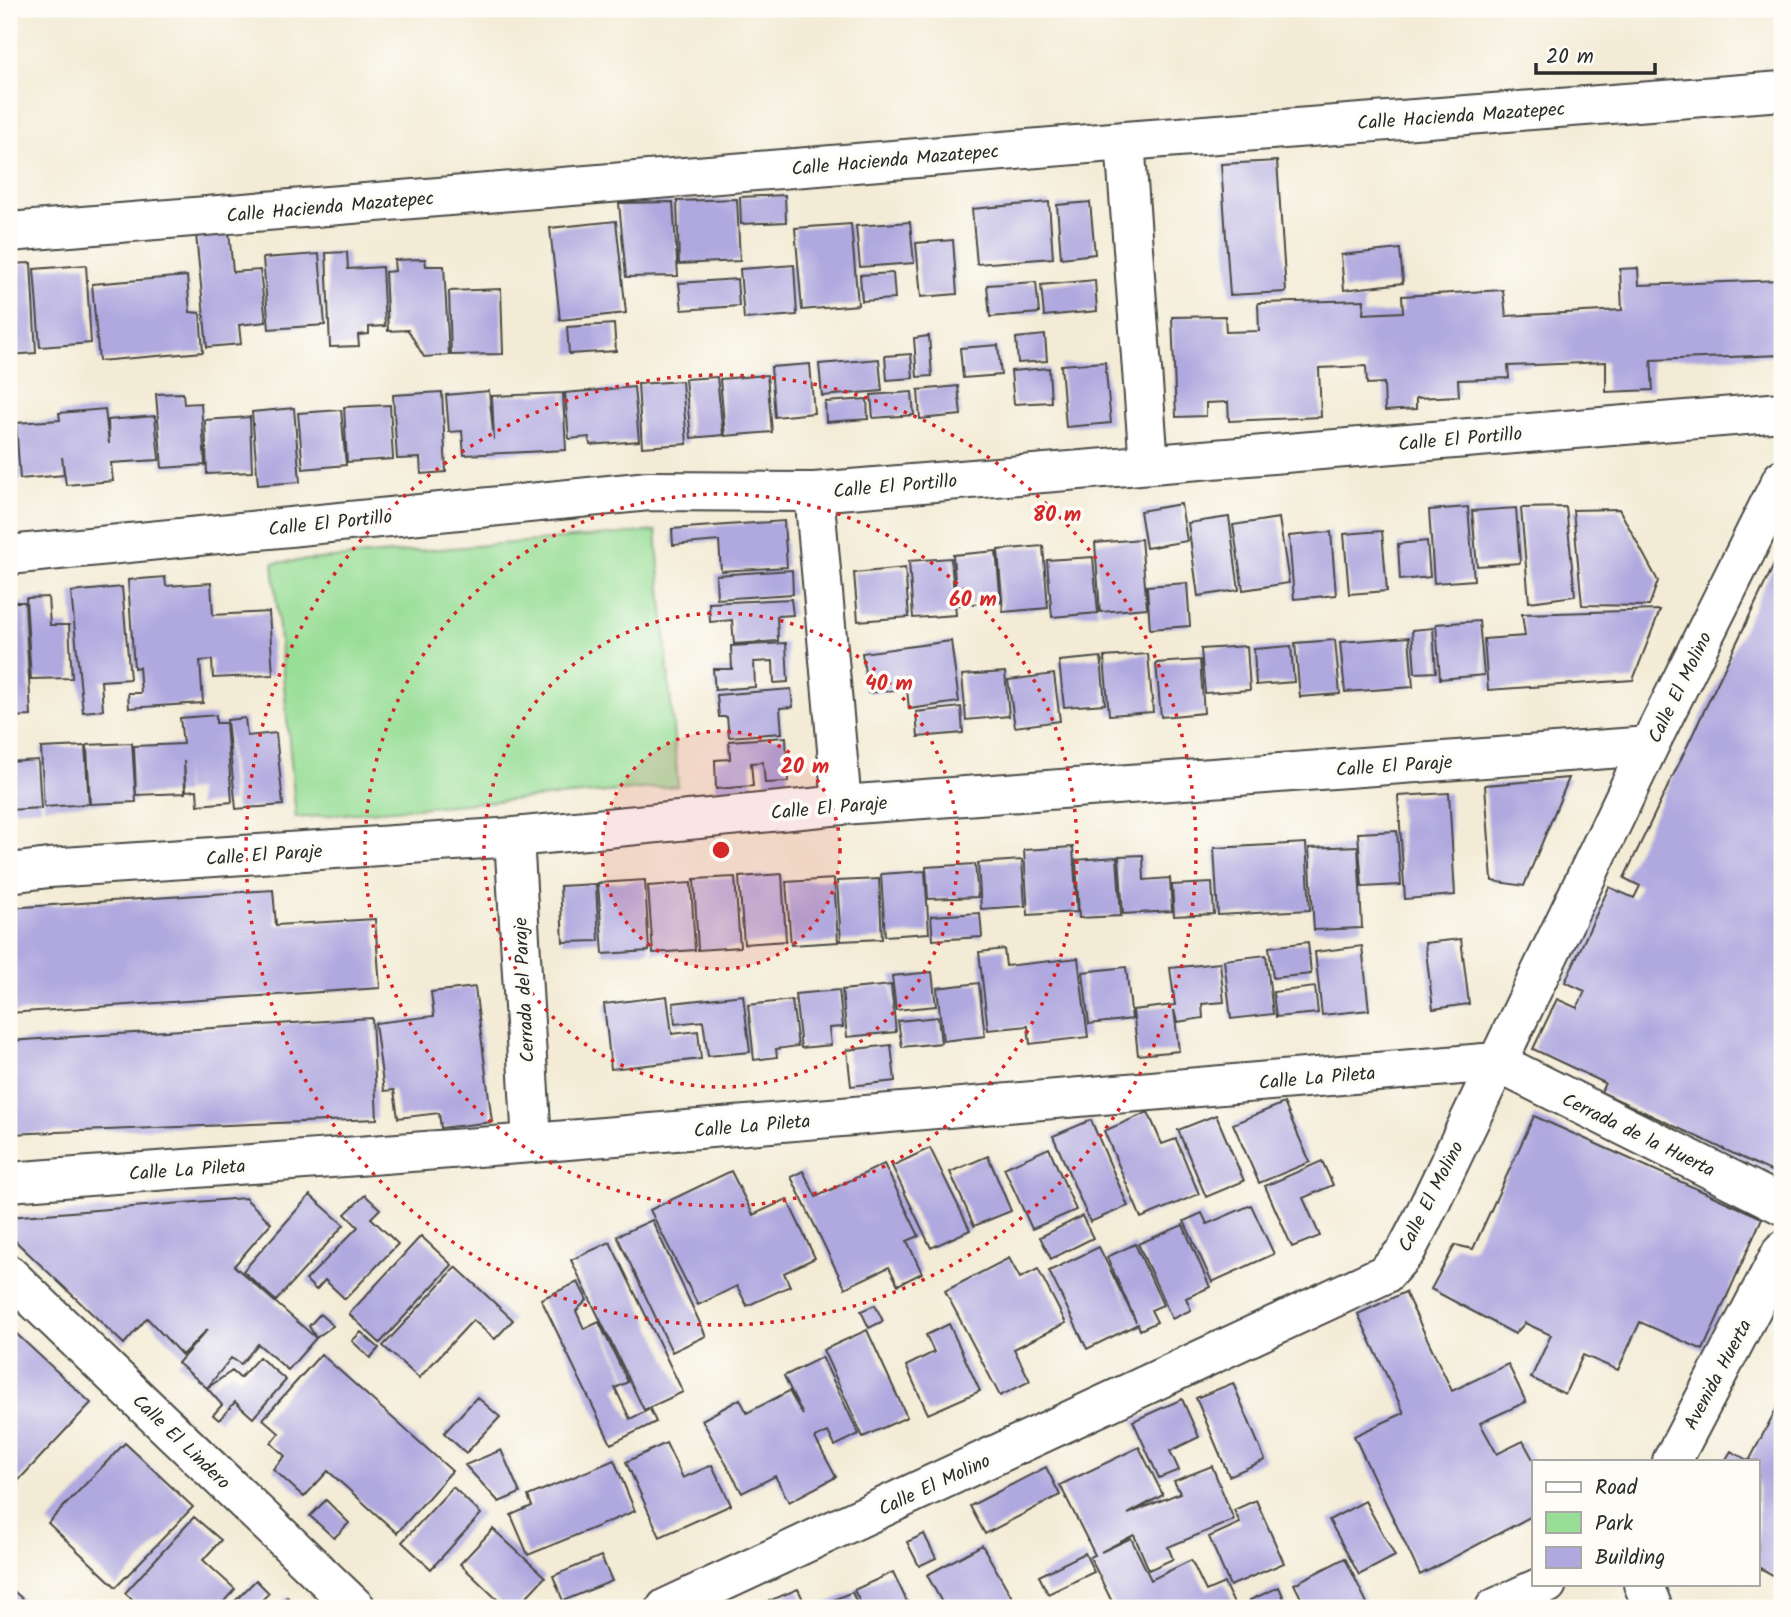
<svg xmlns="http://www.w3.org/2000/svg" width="1791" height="1617" font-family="Kalam,sans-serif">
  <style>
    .green { fill: #99de97; stroke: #628461; stroke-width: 2 }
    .building { fill: #b0a9df }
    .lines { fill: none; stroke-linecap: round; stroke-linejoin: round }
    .street-casing { stroke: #494844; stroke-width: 42 }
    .secondary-casing { stroke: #494844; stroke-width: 42 }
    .street { stroke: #fff; stroke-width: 38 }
    .secondary { stroke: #fff; stroke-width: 38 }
    .ring { fill: none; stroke: #d62828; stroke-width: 3.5; stroke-dasharray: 3.5 7 }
    .labels { text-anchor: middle; stroke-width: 7; stroke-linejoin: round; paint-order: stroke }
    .street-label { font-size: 19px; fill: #2b2b2b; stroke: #fdfcf7 }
    .centre { fill: #d62828; stroke: #fdfcf7; stroke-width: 3.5 }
    .ring-label { font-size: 21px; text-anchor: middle; font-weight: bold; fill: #d62828; stroke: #fdfcf7; stroke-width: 7; stroke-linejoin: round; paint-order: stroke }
  </style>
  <rect width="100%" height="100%" fill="#fdfcf7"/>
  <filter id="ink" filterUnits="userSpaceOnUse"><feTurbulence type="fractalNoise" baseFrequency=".0143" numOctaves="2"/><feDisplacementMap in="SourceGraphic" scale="14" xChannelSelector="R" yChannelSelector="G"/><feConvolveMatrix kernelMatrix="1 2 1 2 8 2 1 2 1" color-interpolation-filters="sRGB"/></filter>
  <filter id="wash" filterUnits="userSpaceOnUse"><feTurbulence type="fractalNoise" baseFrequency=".00686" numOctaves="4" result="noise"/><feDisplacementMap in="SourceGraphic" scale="28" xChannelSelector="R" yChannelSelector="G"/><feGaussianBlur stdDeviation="1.57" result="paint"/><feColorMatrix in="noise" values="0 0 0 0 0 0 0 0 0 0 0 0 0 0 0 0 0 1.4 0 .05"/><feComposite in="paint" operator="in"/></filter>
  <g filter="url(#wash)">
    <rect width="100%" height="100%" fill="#f3ebd5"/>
    <path class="green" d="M656,531l22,255 -382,32 -23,-255z"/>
    <g id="blocks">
      <path class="building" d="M1277,161l9,131 -56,3 -9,-131z
        M785,195l1,27 -45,2 -1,-27z
        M737,199l3,62 -61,3 -2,-63z
        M673,202l5,74 -52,1 -7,-74z
        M1049,202l4,56 -76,6 -5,-55z
        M1090,202l5,52 -34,4 -4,-53z
        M616,221l10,92 -66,7 -10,-92z
        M910,222l4,41 -54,4 -4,-41z
        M851,224l7,81 -56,5 -7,-82z
        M229,232l4,40 27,-2 6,52 -27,3 2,19 -34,3 -11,-112z
        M953,240l4,54 -36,3 -5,-54z
        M1400,249l3,34 -59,7 -3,-35z
        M347,252l1,17 34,-2 3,59 -16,1v7l-11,1 1,11 -29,1 -4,-94z
        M319,254l6,71 -56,4 -6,-71z
        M425,259l1,7h18l5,89 -25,2 -16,-27 -20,1 -3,-59 10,-1 -1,-11z
        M31,263l5,90 -27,2v-91z
        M86,265l5,78 -51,4 -6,-78z
        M794,265l3,50 -53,4 -4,-50z
        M1638,268l1,17 143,-5v75l-131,5 2,30 -47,2v-30l-98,4 1,12 -51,2 1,16 -43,2v11l-31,2 -1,-28 -17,1 -1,-18 -47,2 2,49 -92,4 -1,-19 -22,1v13l-30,1 -4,-100 53,-1 1,16 33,-1 -1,-28 106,-3 -1,14 40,-2 -1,-16 101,-6 3,26 116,-6 -2,-41z
        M893,273l2,26 -33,2 -2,-26z
        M187,276l3,36 10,1 3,39 -104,9 -7,-77z
        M737,279l2,27 -57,4 -3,-27z
        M1095,280l2,31 -53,5 -3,-31z
        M1036,282l3,31 -49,4 -3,-32z
        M501,289l2,65 -52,1 -2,-64z
        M614,324l2,27 -47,3 -2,-27z
        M1045,335l2,26 -29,2 -2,-25z
        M929,336l3,40 -15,1 -3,-39z
        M998,345l3,30 -38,3 -3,-30z
        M911,354l2,24 -26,2 -2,-24z
        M879,359l3,32 -60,5 -3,-32z
        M1105,362l6,61 -45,4 -5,-62z
        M810,364l4,49 -39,4 -4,-50z
        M1049,368l2,34 -37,2 -3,-33z
        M767,375l5,57 -47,4 -5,-57z
        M717,377l6,58 -32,3 -6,-59z
        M682,381l5,63 -45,3 -4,-63z
        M958,386l3,29 -41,4 -2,-29z
        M634,387l5,54 -49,4 -1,-8 -20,2 -4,-46z
        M489,391l5,49 -2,-44 71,-3 3,57 -102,5 -2,-24 -13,1 -3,-37z
        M442,392l4,80 -25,2 -1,-16 -23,1 -4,-64z
        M912,392l2,23 -41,3 -2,-23z
        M183,393l1,11 17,-1 4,62 -43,3 -6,-74z
        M867,399l1,20 -42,3 -1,-20z
        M390,405l3,54 -46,3 -3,-55z
        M294,408l6,74 -42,3 -6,-73z
        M105,409l4,35 -1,-24 47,-4 4,44 -48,3 2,18 -47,4 -4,-28 2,18 -44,4 -4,-56 44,-3 -1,-7z
        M341,410l5,55 -43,4 -5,-56z
        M250,417l2,55 -45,2 -2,-54z
        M9,433h2l3,47h-5z
        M1181,504l6,37 -41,7 -6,-37z
        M1468,507l6,73 -40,3 -5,-73z
        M1566,507l9,89 -46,6 -8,-94z
        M1516,508l4,55 -43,3 -5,-55z
        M1619,509l39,72 -9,25 -67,-1 -9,-95z
        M1229,517l10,73 -41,6 -10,-73z
        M1279,518l10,65 -46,7 -10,-65z
        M784,521l3,46 -66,4 -2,-30 -46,4 -1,-16z
        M1382,531l5,60 -38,3 -5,-60z
        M1331,532l5,63 -42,4 -5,-63z
        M1141,539l6,69 -47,4 -5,-69z
        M1427,541l3,36 -30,3 -2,-36z
        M1043,546l5,62 -45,4 -5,-62z
        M1782,548v614l-5,12 -176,-82 4,-9 -72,-34 24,-50 20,9 8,-17 -20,-9 44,-95 25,11 6,-12 -16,-8z
        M996,551l5,51 -44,3 -4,-50z
        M1093,557l5,56 -46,4 -5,-57z
        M951,558l5,57 -43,3 -4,-57z
        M905,568l4,49 -51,4 -4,-48z
        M792,570l1,24 -76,5 -1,-24z
        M165,577l1,9 45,-3 2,32 56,-3 4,63 -60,3 -1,-18 -12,1 3,42 -74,5 -1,-15h13l-2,-26 -5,1 -6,-88z
        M1187,583l3,43 -40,3 -3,-43z
        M122,587l8,92 -29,2 2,29 -20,2 -12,-120z
        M48,597l2,28h19l3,53 -41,1 -5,-81z
        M791,599l2,16 -16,1 1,25 -44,3 -2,-24 -22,2 -1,-19z
        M9,602h16l6,114 -22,1z
        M1660,610l-27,70 -145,10 -4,-51 41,-3 -3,-22z
        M1479,621l5,54 -44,4 -4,-55z
        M1433,628l3,44 -21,1 -3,-43z
        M1409,637l4,50 -68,5 -5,-50z
        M1335,640l5,54 -40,3 -5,-54z
        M951,641l8,61 -50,7 -2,-20 -39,4 -6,-40z
        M786,643l2,39 -14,1 -1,-22 -19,1 1,25 -40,3 -2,-21h19l-1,-23z
        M1247,646l3,44 -45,3 -4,-44z
        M1291,646l3,36 -38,3 -2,-36z
        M1148,654l5,58 -44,3 -5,-58z
        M1101,657l4,47 -41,3 -5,-46z
        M1200,660l4,53 -43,4 -5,-54z
        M1005,672l4,44 -43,4 -4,-45z
        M1054,674l6,47 -45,6 -7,-47z
        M791,689l2,18 -13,1 2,25 -53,4 -2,-20h-8l-2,-22z
        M961,707l2,26 -45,4 -2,-25z
        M216,715v8h10l6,79 -34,3 -1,-15 -11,1 -2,-30 1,32 -49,2 -2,-49 49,-2 -3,-26z
        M245,718l2,18 29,-3 7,72 -47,4 -9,-89z
        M786,737l2,45 -23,1 -2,-21 -12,1 2,23 -37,3 -1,-29 15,-1 -1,-18z
        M132,743l4,59 -46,2 -3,-59z
        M85,746l4,58 -45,3 -3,-59z
        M38,760l3,48 -32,2v-48z
        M1569,778l-45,108 -32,-5 -7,-96z
        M1449,793l6,102 -50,4 -7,-103z
        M1397,831l4,54 -39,2 -4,-54z
        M1306,843l4,67 -92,5 -4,-67z
        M1358,846l4,82 -48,2 -5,-82z
        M1073,847l4,65 -49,3 -4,-65z
        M1143,855l1,25 26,-2 2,33 -49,3 -4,-58z
        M1117,857l4,59 -42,2 -3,-58z
        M1022,860l3,46 -44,3 -3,-46z
        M975,864l3,33 -50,2 -2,-32z
        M925,871l4,62 -44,3 -4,-62z
        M782,874l4,67 -42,3 -5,-67z
        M735,877l5,70 -42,3 -4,-71z
        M834,879l4,63 -47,3 -5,-63z
        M879,879l3,60 -41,2 -4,-60z
        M645,880l4,71 -46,3 -5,-71z
        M691,883l4,67 -42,3 -5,-67z
        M1212,883l2,31 -40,2 -2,-31z
        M596,884l3,57 -36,1 -3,-56z
        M273,890l3,35 99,-6 5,69 -371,25v-105z
        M980,913l2,24 -49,3 -2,-24z
        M1461,939l8,65 -36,5 -8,-66z
        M1308,942l3,32 -38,4 -4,-31z
        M1362,946l7,64 -47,5 -7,-63z
        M1004,949l2,17 72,-8 10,79 -58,7 -2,-18 -40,4 -9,-78z
        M1266,955l7,59 -42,5 -7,-59z
        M1220,963l4,39 -22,2 1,14 -26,4 -3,-12 5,41 -41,4 -5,-45 42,-5 -5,-37z
        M1126,967l6,52 -43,5 -6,-52z
        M932,972l4,34 -40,4 -4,-34z
        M979,983l6,53 -42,5 -6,-53z
        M891,985l5,47 -49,5 -5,-47z
        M475,987l17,135 -51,6 -2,-15 -41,5 -4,-28 -10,1 -9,-68 59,-7 -3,-24z
        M1315,987l3,26 -42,4 -3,-25z
        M839,990l4,37 -14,1 2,17 -30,3 -6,-54z
        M743,995l7,57 -42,4 -5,-35 -28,3 -2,-21z
        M667,996l5,38 26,-3 3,28 -90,10 -7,-65z
        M792,1000l6,46 -22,3 1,8 -23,3 -6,-55z
        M938,1017l3,26 -39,4 -4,-26z
        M372,1018l5,101 -368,15v-93z
        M891,1045l4,36 -44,5 -4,-36z
        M1284,1103l26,59 -51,21 -26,-59z
        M1148,1112l14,32 14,-5 23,55 -58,24 -37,-87z
        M1216,1115l28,66 -38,16 -28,-67z
        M1534,1116l228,102 -59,132 -63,-28 -22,48 -35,-15 -18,39 -34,-16 20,-43 -26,-12 -10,11 -84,-45 24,-44 18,4z
        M1091,1120l37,86 -38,16 -37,-86z
        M930,1148l40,82 -39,18 -39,-82z
        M1049,1148l27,62 -44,19 -28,-61z
        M988,1156l23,55 -37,15 -24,-54z
        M1322,1161l11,24 -30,13 17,38 -28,11 -27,-61z
        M884,1164l35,72 -12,5 15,32 -24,12 -9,-18 -44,21 -54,-111 12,-6 13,26z
        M731,1171l22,44 34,-16 28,59 -31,15 6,13 -43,20 -10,-20 -39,19 -48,-95z
        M310,1195l34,30 -68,76 -33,-30z
        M365,1195l15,14 -9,9 27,26 -53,55 -20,-19 -9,10 -10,-10 52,-53 -13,-13z
        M245,1198l26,25 -37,43 82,72 -28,32 -30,-26 -17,20 -10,-6 -24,30 25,-17 8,7 19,-21 27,23 -33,38 -18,-16 -16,18 -6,-5 9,-10 -15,-17 -29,-25 30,-34 -26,26 -35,-37 -23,26 -115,-109v-18z
        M1251,1205l23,49 -62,28 -28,-61 18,-8 5,11z
        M1082,1216l11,22 -42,21 -11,-22z
        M652,1220l54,116 -34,16 -55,-116z
        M1183,1225l27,62 -24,11 5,12 -19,9 -34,-75z
        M421,1236l31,29 -72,78 -31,-29z
        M610,1242l73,150 -39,18 -73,-150z
        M1135,1244l28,61 -12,5 6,12 -17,8 -2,-6 -51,25 -38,-78 50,-24 37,75 -29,-65z
        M1009,1258l11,20 18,-9 28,54 -52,26 16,32 -30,15 -55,-105z
        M456,1267l57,53 -18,19 -22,-19 -54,58 -36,-32z
        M578,1282l9,18 -11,11 8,18 15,-7 29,60 -13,6 15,31 20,-10 6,13 -45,22 -70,-145z
        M1405,1292l47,99 56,-27 18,38 -46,21 17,31 26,-13 11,20v54l-114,60 -66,-139 50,-23 -46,-99z
        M875,1305l8,16 -14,7 -8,-17z
        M320,1314l13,12 -17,12 -7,-12z
        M949,1324l31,67 -52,23 -22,-48 28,-14 -8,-17z
        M9,1327l82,76 -75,80 -7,-6z
        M867,1330l40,87 -44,20 -40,-87z
        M361,1332l18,16 -9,10 -18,-17z
        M321,1354l131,117 -55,62 -69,-62 -24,26 -31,-28 12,-13 -14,-13 8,-10 -16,-14z
        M822,1357l37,77 -24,12 -7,-14 -13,6 21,39 -47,25 -14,-26 -33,17 -40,-73 38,-21 7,14 42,-22 14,24 -19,-39z
        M1233,1383l32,77 -36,16 -33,-78z
        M477,1397l23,20 -34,36 -22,-20z
        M1782,1398v182l-24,-13v-106h-33l6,-10 18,10z
        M1182,1399l17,38 -29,14 9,19 -20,8 -26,-57z
        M125,1443l68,64 -77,80 -68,-64z
        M666,1443l17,35 29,-13 19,40 -71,32 -34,-75z
        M1139,1447l24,48 -35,19 52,-21 -6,-12 38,-15 22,54 -66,27 5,12 -24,11 -15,-35 -33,17 30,-14 20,42 40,-20 15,31 18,-8 12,25h-121l-25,-51 5,-2 -35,-70z
        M501,1450l19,43 -21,9 -34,-37z
        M614,1460l21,51 -107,44 -17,-40 21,-9 -4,-10z
        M1046,1467l14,28 -75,39 -15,-28z
        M453,1487l28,27 -50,55 -29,-27z
        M326,1500l23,23 -15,15 -24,-22z
        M1256,1500l28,63 -54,23 -21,-49 31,-14 -6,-13z
        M1365,1501l30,55 -36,19 -30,-55z
        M194,1517l27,23 -18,20 32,29 -17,19h-77l-16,-15z
        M493,1529l52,48 -29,31h-10l-46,-44z
        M924,1534l12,24 -17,8 -12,-24z
        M982,1545l31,54 -16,9h-18l-1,-2 -5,2h-28l-18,-33z
        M1085,1553l9,19 -46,22 -9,-18z
        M601,1556l11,25 -49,20 -10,-25z
        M1345,1558l22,45 -10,5h-51l-12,-24z
        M893,1572l17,36h-47l-9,-18z
        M256,1580l13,13 -12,12 3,3h-32z
        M9,1587l24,21h-24z
        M1279,1587l9,21h-35l-3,-8z
        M798,1589l9,19h-55z
        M852,1592l7,16h-44z
        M287,1597l11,11h-23z"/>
    </g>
  </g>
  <g filter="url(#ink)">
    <use href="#blocks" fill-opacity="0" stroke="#494844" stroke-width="2"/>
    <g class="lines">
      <g class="street-casing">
        <path id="street" d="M1125,141l24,323
          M814,492l28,313
          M9,555l640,-64 165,1 968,-80
          M514,837l18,306
          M9,873l40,-5 465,-31 328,-32 807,-59
          M9,1182l523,-39 964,-81 286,143
          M9,1275l347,333
          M1672,1461l110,-210
          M1643,1584l10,24
          M666,1608l719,-334 21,-23 13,-25 230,-480 133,-267
          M1495,1608l52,-24"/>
      </g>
      <g class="secondary-casing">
        <path id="secondary" d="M9,232l1116,-91 657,-50"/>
      </g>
      <use href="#street" class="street"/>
      <use href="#secondary" class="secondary"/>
    </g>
  </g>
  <circle cx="721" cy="850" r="119" fill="#d62828" fill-opacity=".12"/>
  <g class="ring">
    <circle cx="721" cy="850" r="119"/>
    <circle cx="721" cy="850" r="237"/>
    <circle cx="721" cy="850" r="356"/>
    <circle cx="721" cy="850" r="475"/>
  </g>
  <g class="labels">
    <g class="street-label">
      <text transform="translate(1461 115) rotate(-4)" y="7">Calle Hacienda Mazatepec</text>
      <text transform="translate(895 159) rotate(-5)" y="7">Calle Hacienda Mazatepec</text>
      <text transform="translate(330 206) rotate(-5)" y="7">Calle Hacienda Mazatepec</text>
      <text transform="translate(1460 438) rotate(-5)" y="7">Calle El Portillo</text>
      <text transform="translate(895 485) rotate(-5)" y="7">Calle El Portillo</text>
      <text transform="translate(330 522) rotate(-6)" y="7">Calle El Portillo</text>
      <text transform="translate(1679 687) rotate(-64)" y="7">Calle El Molino</text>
      <text transform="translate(1394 765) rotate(-4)" y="7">Calle El Paraje</text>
      <text transform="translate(829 807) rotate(-5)" y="7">Calle El Paraje</text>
      <text transform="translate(264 854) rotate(-4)" y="7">Calle El Paraje</text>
      <text transform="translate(523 990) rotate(-93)" y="7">Cerrada del Paraje</text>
      <text transform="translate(1317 1077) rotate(-5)" y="7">Calle La Pileta</text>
      <text transform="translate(752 1125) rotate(-5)" y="7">Calle La Pileta</text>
      <text transform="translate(1639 1134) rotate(26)" y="7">Cerrada de la Huerta</text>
      <text transform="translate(187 1169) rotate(-4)" y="7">Calle La Pileta</text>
      <text transform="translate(1430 1196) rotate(-63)" y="7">Calle El Molino</text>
      <text transform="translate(1717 1374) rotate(-62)" y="7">Avenida Huerta</text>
      <text transform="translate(182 1441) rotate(44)" y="7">Calle El Lindero</text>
      <text transform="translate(934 1484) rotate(-25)" y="7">Calle El Molino</text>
    </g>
  </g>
  <circle cx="721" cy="850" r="10" class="centre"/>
  <g class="ring-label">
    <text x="1057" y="521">80 m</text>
    <text x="973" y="606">60 m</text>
    <text x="889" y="690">40 m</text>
    <text x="805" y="773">20 m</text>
  </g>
  <rect width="1791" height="1617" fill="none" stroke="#fdfcf7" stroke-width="35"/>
  <rect x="1532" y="1460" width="228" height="126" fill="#fdfcf7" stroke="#a9a8a5" stroke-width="2"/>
  <rect x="1546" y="1482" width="35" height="10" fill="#ffffff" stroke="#a9a8a5" stroke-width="2"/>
  <text x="1595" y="1494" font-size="21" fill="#2b2b2b">Road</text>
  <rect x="1546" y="1512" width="35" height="21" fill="#99de97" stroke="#a9a8a5" stroke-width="2"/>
  <text x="1595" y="1530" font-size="21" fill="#2b2b2b">Park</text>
  <rect x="1546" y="1547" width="35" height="21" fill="#b0a9df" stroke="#a9a8a5" stroke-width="2"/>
  <text x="1595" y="1564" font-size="21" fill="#2b2b2b">Building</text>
  <path d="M1536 63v10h119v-10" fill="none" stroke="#2b2b2b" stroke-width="3.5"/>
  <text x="1546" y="63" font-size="21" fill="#2b2b2b" stroke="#fdfcf7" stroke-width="5" paint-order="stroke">20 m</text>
</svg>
